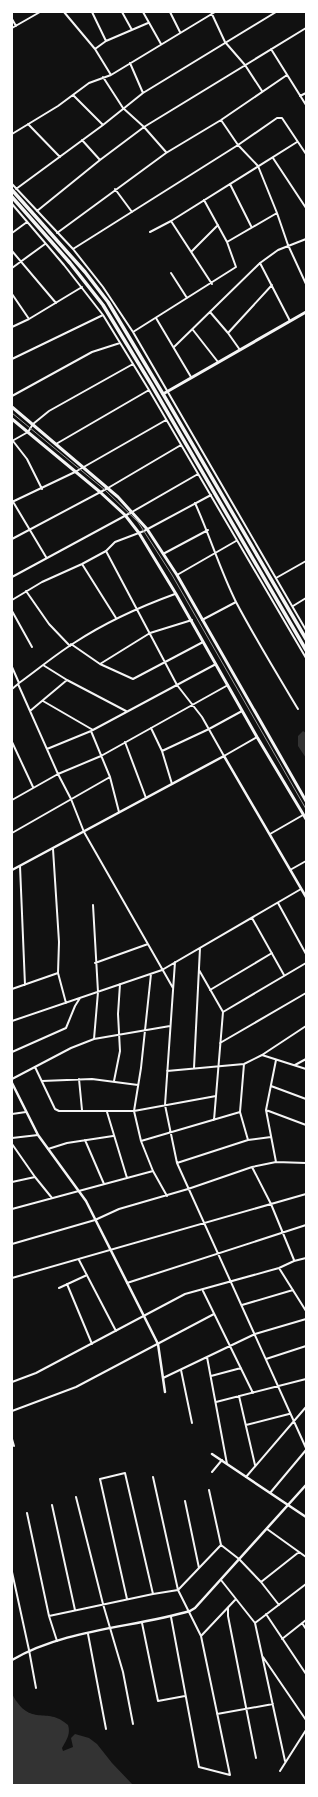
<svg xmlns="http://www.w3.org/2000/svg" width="318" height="1797" font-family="Signika,sans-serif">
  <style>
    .water { fill: #333 }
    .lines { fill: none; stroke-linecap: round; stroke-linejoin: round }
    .minor { stroke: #f5f5f5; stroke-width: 2 }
    .tertiary { stroke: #f5f5f5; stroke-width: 2.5 }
    .secondary { stroke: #f5f5f5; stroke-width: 3 }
    .trunk { stroke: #f5f5f5; stroke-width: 3.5 }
    .rail { stroke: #9a9a9a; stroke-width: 1 }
  </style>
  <rect width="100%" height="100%" fill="#111"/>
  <path class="water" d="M303,731l3,2v25l-8,-12v-10z
    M12,1694c19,35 34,11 56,31 3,9 -2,16 -6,23l1,3 10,-4 -2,-9 4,-4 14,4 8,6 15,19 21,22h-121z"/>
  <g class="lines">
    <path class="minor" d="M64,12l31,37 16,26
      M92,12l14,29
      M122,12l10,18
      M143,12l18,32
      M170,12l10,20
      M211,12l14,30 20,23 17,26
      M12,19l4,7
      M12,28l28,-16
      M95,49l11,-8 42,-18
      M271,49l35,56
      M130,63l13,30
      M103,77l20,31 21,19 22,25
      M73,95l30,30
      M300,96l6,-3
      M221,120l17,25 20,21 19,47 11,32 18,39
      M28,124l32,33
      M12,134l46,-28 31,-23 22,-8 104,-63
      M82,140l18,20
      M273,158l33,50
      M12,184l61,65 30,38 30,45 173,298
      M230,184l21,42
      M16,189l87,-64 40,-32 133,-81
      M115,189l17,23
      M12,204l52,61 39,50 46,75 157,268
      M37,211l63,-51 44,-33 162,-99
      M171,221l41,63
      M150,232l21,-11 126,-79
      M12,233l15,-11
      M57,233l109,-80 55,-33 66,-45
      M227,242l50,-29
      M73,249l165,-104 39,-27h5l24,36
      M12,251l44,52
      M192,251l26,-26
      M260,263l30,58
      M12,268l33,-24
      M171,273l16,25
      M12,294l17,25
      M210,312l18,21 12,17
      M156,318l35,59
      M12,327l17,-8 53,-32
      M193,330l25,32
      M133,332l103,-65 -9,-25 -23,-42
      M228,333l44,-48
      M174,347l86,-84 18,-13 28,-11
      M12,359l91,-44
      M12,396l80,-44 28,-9
      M12,441l16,-9 5,-8 16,-13 84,-47
      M13,441l14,18 15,30
      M56,444l93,-54
      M12,500l34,57
      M12,502l63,-30 91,-52
      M195,503c15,33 25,67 41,99 19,36 41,72 62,107
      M12,539l96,-51 73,-43
      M106,551l71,134 25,32 22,39 33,-19
      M163,554l45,-24
      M82,564l34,54
      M177,575l59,-34
      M12,577l120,-65 66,-38
      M276,578l30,-17
      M26,591l23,33 21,22
      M12,600l30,-18 40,-18 24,-13 9,-9 29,-11 67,-36
      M293,606l13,-8
      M12,611l20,36
      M202,620l34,-18
      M71,644l29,20 33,15 70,-37
      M100,664l50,-31 42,-13
      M43,665l24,15 59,31
      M12,667l7,16 -1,1 40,90 13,25 13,33 89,156
      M19,683c18,-13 36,-28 55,-40 32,-21 65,-36 101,-49
      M12,689l6,-5
      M43,701l50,29
      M30,711l37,-31
      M151,728l11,23 10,33
      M91,731l19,46 9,35
      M12,742l21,45
      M125,742l21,56
      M47,749l44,-18 125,-67
      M162,751l47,-22 33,-18
      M12,800l46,-26 43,-18 127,-71
      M12,833l98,-56
      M270,834l33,-19
      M20,866l5,119
      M290,870l16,-9
      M278,903l28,51
      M93,905l5,87 -4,47
      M252,918l32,57
      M175,962l-10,143 12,58 129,285
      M95,963l53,-19
      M199,970l24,42 -9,108
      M58,973l8,30
      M151,974l-10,94 -7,43 7,30 12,30 14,25
      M12,989l46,-16 1,-31 -6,-93
      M210,990l62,-37
      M223,1012l83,-49
      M12,1021l150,-51 139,-81
      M220,1043l86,-50
      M12,1052l54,-24 9,-22 5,-8
      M262,1055l44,14
      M244,1064l-4,48 8,28
      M295,1065l11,-6
      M35,1067l20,42 4,2h75l82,-15
      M194,1068l6,-120
      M167,1071l77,-7 18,-9 44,-29
      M12,1079l59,-31 23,-9 76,-13
      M79,1079l3,31
      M42,1081l50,-2 46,6
      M114,1081l6,-30 -2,-37 2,-30
      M271,1086l35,13
      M266,1110l40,15
      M107,1112l20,66
      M12,1114l14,-2
      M12,1138l26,-3
      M85,1140l19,44
      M141,1141l99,-29
      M12,1144l23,33 17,21
      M48,1149l19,-6 46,-7
      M276,1162l-10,-52 10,-50
      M177,1163l71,-23 23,-3
      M252,1167l19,37 23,56
      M12,1182l23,-5
      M12,1209l141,-38
      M12,1244l83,-24 24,-11 69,-20 64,-22 24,-5 30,1
      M79,1260l37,71
      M279,1268l27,43
      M12,1278l294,-84
      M127,1283l179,-58
      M67,1284l25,60
      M59,1288l28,-13
      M203,1291l50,102
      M242,1305l51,-15
      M207,1357l20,107
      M266,1359l40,-13
      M181,1370l11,53
      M211,1376l30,-8
      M163,1378l92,-44 51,-15
      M12,1382l24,-9 149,-79 94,-26 15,-7 12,-3
      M239,1396l16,69
      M216,1402l90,-23
      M12,1411l64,-24 138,-73
      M246,1425l43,-11
      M12,1439l2,7
      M212,1472l10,-12
      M153,1477l25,113 23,46 29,139 -31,-8 -28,-150
      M246,1477l60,-70
      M209,1490l12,55 18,14 22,23 18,23
      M270,1493l36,-43
      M76,1497l27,107 20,68 10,52
      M185,1501l14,67
      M52,1505l23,105
      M27,1513l22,103 8,25
      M267,1529l39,28
      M12,1572l17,78 7,38
      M221,1580l34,43 30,138
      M261,1582l38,-30
      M127,1599l-27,-120 25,-6 28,121
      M228,1608v8l28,142
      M266,1614l40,60
      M49,1616l104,-22 25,-4 43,-45
      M142,1623l16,78 27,-5
      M255,1623l51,-39
      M302,1623l4,6
      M88,1634l18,95
      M201,1636l34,-36
      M282,1639l24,-19
      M263,1657l43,63
      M217,1714l56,-10
      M280,1771l26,-41"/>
    <path class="tertiary" d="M12,870l212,-114 82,141
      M12,1083l26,52 48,66 72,143 7,48
      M212,1454l94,63
      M12,1660c53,-31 119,-32 178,-49l5,-3 111,-123"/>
    <path class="secondary" d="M163,394l143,-82
      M12,407l106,90 29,32 30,46 129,226
      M12,419l88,73 25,23 14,18 37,61 81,143 49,82"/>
    <path class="trunk" d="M12,190l73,82 23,30 55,92 143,245
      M12,197l58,66 33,42 48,79 155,266"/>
    <path class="rail" d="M12,413l93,77 33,32 34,53 134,234"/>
  </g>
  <rect width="318" height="1797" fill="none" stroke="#ffffff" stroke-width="26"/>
</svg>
